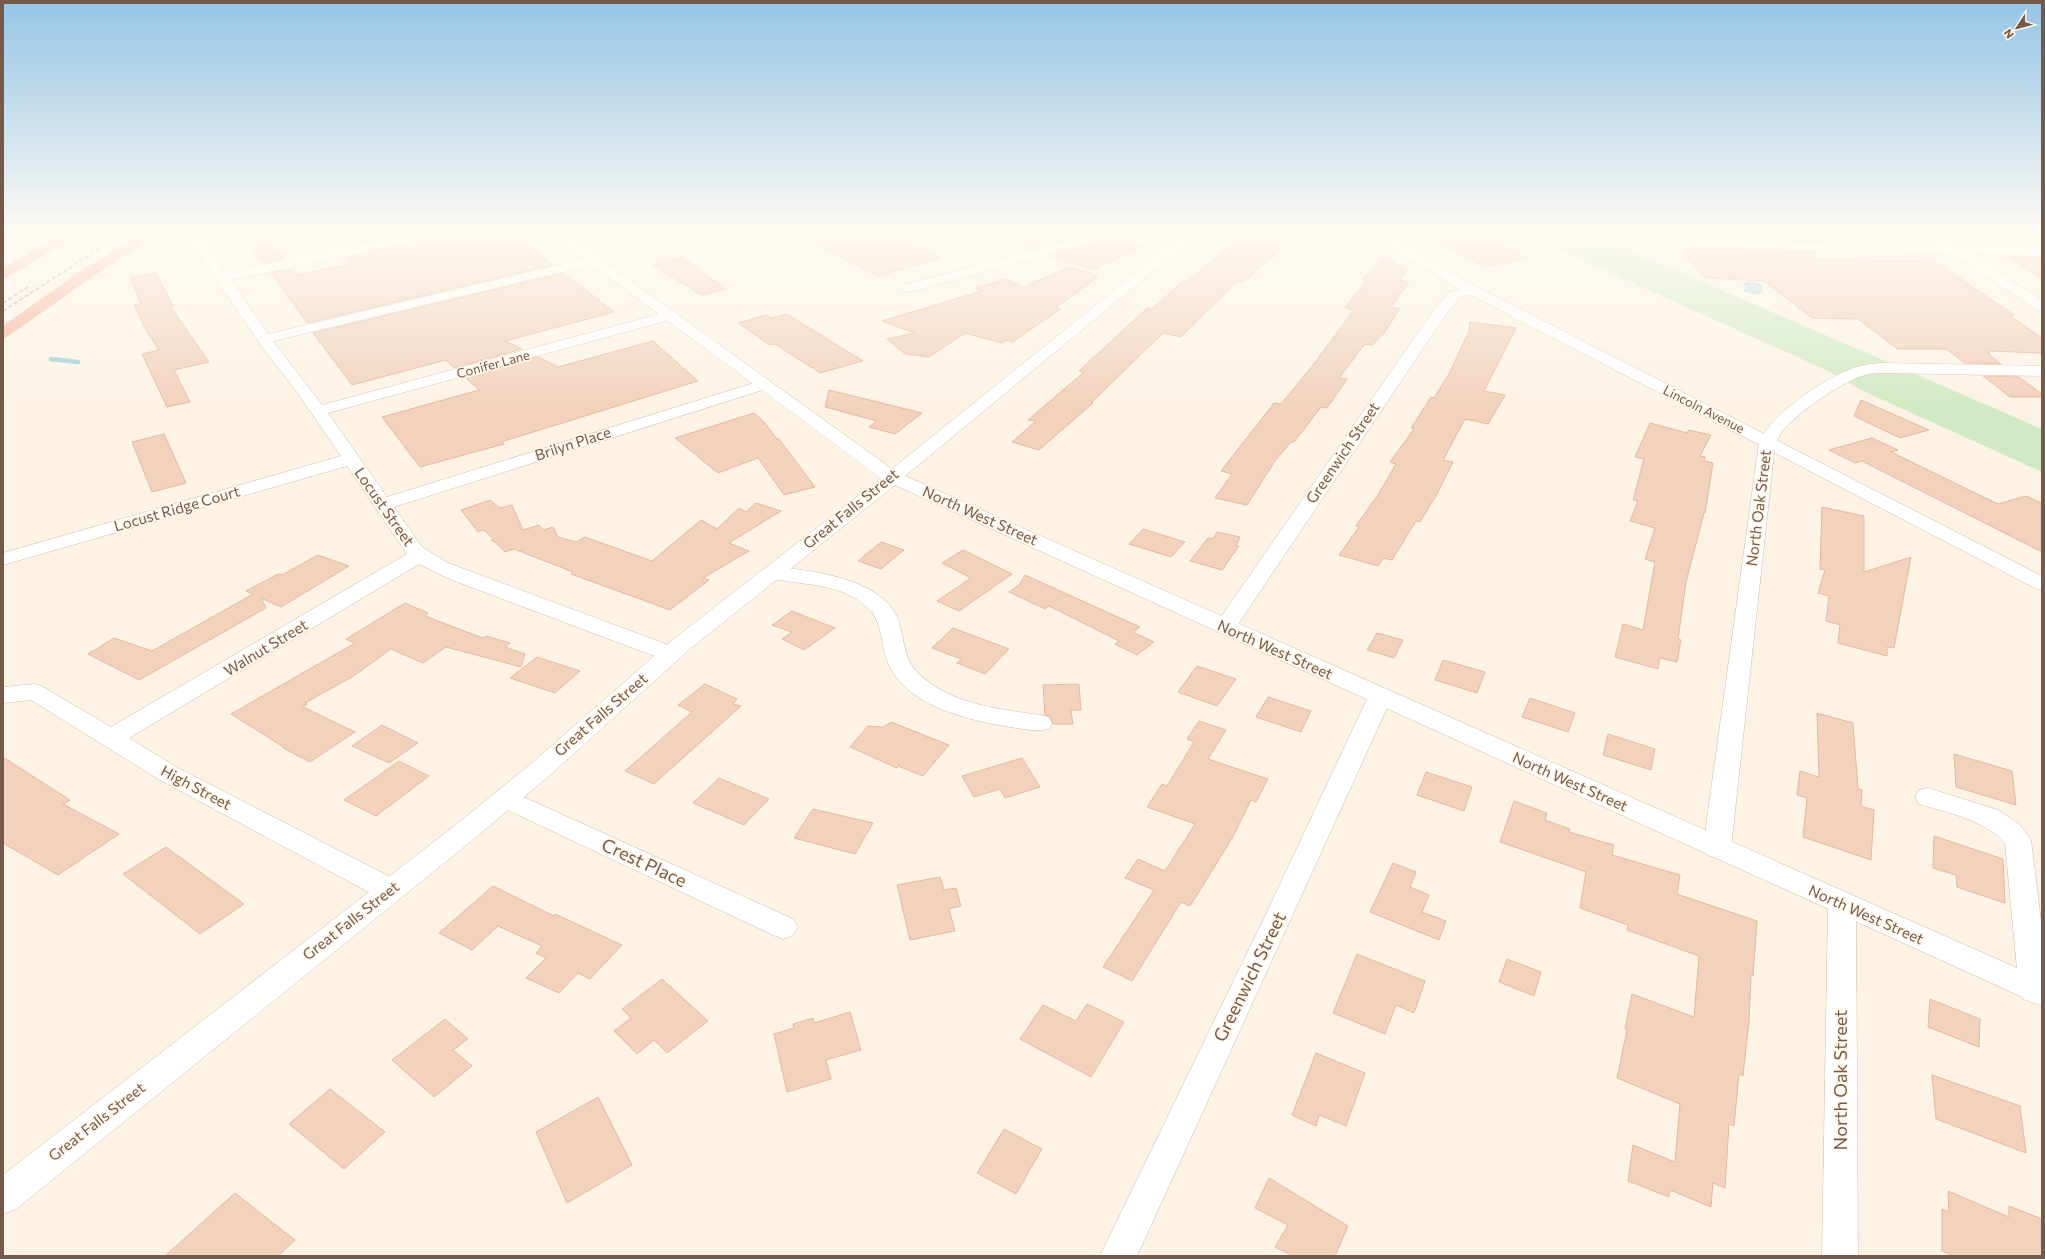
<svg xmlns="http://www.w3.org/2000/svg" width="2045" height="1259" font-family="Commissioner,sans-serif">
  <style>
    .green { fill: #d2eac3 }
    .water { fill: #b9dfe6; stroke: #9fced8 }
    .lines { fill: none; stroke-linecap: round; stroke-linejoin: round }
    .stream { stroke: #9fced8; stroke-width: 4.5 }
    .building { fill: #f2d2bc; stroke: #e4b99d }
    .street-casing { stroke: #cebbab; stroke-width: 1 }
    .secondary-casing { stroke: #d3bdab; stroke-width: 1 }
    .highway-casing { stroke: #d8d1cc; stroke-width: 1 }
    .street { fill: #fff; fill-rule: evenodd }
    .secondary { fill: #fff; fill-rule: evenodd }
    .highway { fill: #f6b49c; fill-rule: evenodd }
    .rail { stroke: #b6a3c6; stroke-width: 2; stroke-dasharray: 4 2.5; stroke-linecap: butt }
    .labels { text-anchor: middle; stroke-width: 3.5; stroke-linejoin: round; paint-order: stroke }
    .far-street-label { font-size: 13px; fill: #755a4a; stroke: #fff7eb }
    .street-label { font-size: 15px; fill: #755a4a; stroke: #fff7eb }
    .near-street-label { font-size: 18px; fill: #755a4a; stroke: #fff7eb }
  </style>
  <rect width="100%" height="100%" fill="#fcf3e5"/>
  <path class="green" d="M1268,230h79l-14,13z
    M1516,230h67l459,199v43l-181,-82 -35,-20z"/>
  <path class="water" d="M1751,282l10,3 1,3 -2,3 2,1 -6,2 -12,-3 3,-4 -3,-3z"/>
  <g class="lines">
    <path class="stream" d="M51,359l27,3"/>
  </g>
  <path class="building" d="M238,230h22l24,29 -21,4 -24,-28 2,-1z
    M358,230h60l-83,18 -11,-11z
    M454,230h9l1,9 45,-9 44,35 -246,58 -36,-50 21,-4 5,6 53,-11 -6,-6 103,-23z
    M871,230h25l44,28 -62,18 -67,-33z
    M987,230h97l8,3 -61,16 -45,-15z
    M1414,230h106l1,10 -23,4 30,14 -42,9z
    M1665,230h161l-5,11 -149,-4z
    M1962,230h35l26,16 -37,-1z
    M1250,236l37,7 -43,39 -6,-1 -57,56 -18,-4 -71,69 1,1 -54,47 -27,-8 24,-21 -8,-1 56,-48 -5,-1 68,-63 5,1 31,-28 3,1 55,-44 6,1z
    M1114,238l29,8 -49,24 -44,-14z
    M1683,249l133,3 -4,7 124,3 78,53h-5l33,23v15l-55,-2 3,2h-3l14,11 -36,-1 -19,-14h-48l-40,-30 -46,-1 -48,-37 -59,-3 -19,-22h5z
    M2005,256l37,1v22l-16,-10z
    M682,257l44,32 -25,6 -49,-31z
    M1385,257l22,13 -8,10 10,2 -18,25 9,2 -16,24 -12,12 -7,-1 -26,34 8,1 -20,29 -6,-1 -27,35h-3l-16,19 -28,44 -32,-7 17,-24 -11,-3 53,-68 7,1 32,-39 41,-55 -9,-2 21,-27 -4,-1z
    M1070,267l27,8 -3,2 3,1 -42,30 5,1 -47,33 -7,-2 -4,3 -37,-10 -36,24 -24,-3 -18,-15 28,-6 -33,-12 100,-30 -6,-3 30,-9 17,8z
    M156,273l17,33h-3l39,56 -35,8 16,32 -23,5 -25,-53 17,-4 -13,-20 -12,-25 7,-1 -11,-26z
    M564,273l50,39 -109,29 17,8 -68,19 -8,-8 -94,25 -39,-52z
    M787,314l76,47 -43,12 -45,-29 -5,1 -32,-22 28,-8 6,3z
    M1470,322l46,6 -32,63 21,4 -17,29 -23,-5 -22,41 10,2 -17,34 -16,26 -4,-1 -24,39 -9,-2 -5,8 -39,-11 20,-28 -3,-1 23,-33 17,-29 -6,-2 24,-33 -3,-1 20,-31 3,1 16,-26 19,-41z
    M653,341l45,40 -197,61 3,2 -84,23 -38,-50 97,-27 -14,-13 73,-20 20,10z
    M1983,376l36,1 23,17v3h-32z
    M829,390l93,23 -27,21 -26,-7 8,-6 -52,-14z
    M1861,400l68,30 -29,8 -46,-22z
    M754,413l10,9 13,17h2l36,48 -31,8 -26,-37 -40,15 -43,-35z
    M1650,423l37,10 2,-3 22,5 -11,21 5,1 -1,4 9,2 -8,50h-1l-18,69 -8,57 3,1 -4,22 -17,-4 -2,11 -43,-12 8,-33 20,6 12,-68 -10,-3 10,-31 -25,-7 8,-20 -5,-1 11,-41 -9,-2z
    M164,434l22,49 -34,9 -20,-50z
    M1872,438l26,12 -7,2 107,52 28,-8 16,7v49l-180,-91 -7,2 -26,-13z
    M490,500l10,8 12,-3 11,25 16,-5 4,5 10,-3 5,10 18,5 9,-5 67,24 49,-41 16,9 22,-21 7,4 10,-9 25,8 -52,32 20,8 -46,27 6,2 -39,30 -99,-36 2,-2 -59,-23 -9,3 -9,-9 -5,-3h3l-10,-10 -6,2 -17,-22z
    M1822,507l42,9v56l47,-15 -17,91 -7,-1v9l-49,-13 2,-18 -14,-4 3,-25 -11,-3 7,-23 -5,-1z
    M1143,529l42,13 -14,15 -42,-13z
    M1217,532l23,5 -4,9h3l-17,24 -32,-9 18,-23 5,1z
    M881,542l23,8 -23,19 -23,-8z
    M963,550l49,24 -53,37 -22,-10 34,-23 -29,-15z
    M318,555l31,11 -68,41 -20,-9 5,10 -127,72 -51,-26 26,-16 38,13 101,-57 -7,-3 32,-17 4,1z
    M1025,575l115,52 -7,5 21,10 -17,13 -22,-11 4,-3 -70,-35 -4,3 -36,-17 11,-8z
    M405,603l23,10 -3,3 58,22 3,-2 24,7 -5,4 20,7 -4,13 -75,-20 -23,16 -32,-14 -39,28 -47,26 2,1 -4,3 52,25 -45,30 -27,-14h2l-54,-34 124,-71 -9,-4z
    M792,611l43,17 -31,22 -22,-11 10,-7 -20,-7z
    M953,628l56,21 -24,25 -28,-11 4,-4 -29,-11z
    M1377,633l26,7 -9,18 -27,-8z
    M537,657l43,14 -25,22 -45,-15z
    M1443,660l42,12 -8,21 -42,-13z
    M1197,666l39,13 -19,27 -39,-14z
    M705,684l32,15 -4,5 8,2 -87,78 -29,-13 67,-59 -14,-7z
    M1079,684l2,26h-10l2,14h-20l-3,-8 -5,-1 -2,-30z
    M1268,697l43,14 -10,21 -45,-15z
    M1530,698l45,15 -7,19 -46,-15z
    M1817,713l36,10 5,66 4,1 -1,16 13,4 -3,50 -68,-23 4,-39 -10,-3 3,-24 19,6z
    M1199,721l27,9 -18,29 60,20 -12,23 -5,-2 -18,37 -43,69 -9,-4 -49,79 -29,-14 51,-77 -29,-12 13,-19 27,12 30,-47 -48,-17 15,-23 5,2 27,-44 -7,-3z
    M891,722l58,23 -26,31 -25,-10 -1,2 -47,-21 18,-21 15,1z
    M382,725l36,18 -29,20 -37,-17z
    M1608,734l47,15 -4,21 -48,-15z
    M1954,754l58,17 4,34 -60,-18z
    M3,757l67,43 -7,4 56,30 -61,41 -55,-32z
    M1022,758l18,29 -35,11 -5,-9 -26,8 -12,-21z
    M399,761l30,15 -53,40 -32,-16z
    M1426,772l46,15 -8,24 -47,-16z
    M719,778l50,21 -25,26 -51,-22z
    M1514,801l33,12 -2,7 25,9 -1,3 45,13 -2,10 68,20 -3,19 80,27 -4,55 -2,-1 -2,46 -6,55 -4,-2 -5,52 -5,-2 -4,64 -12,-5 -2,24 -41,-17 -1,7 -41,-16 5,-36 42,17 5,-58 -63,-26 10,-48 -2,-1 7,-35 62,23 5,-61 -72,-26 1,-5 -48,-17 6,-36 -86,-30z
    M813,809l60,14 -18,31 -61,-16z
    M1934,836l69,23 2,44 -48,-16 -1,-12 -23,-7z
    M166,847l78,57 -44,30 -77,-60z
    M1393,863l23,9 -6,15 19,8 -7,17 24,9 -7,19 -69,-28z
    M940,877l4,13 12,-2 5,18 -12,3 6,22 -45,9 -13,-55z
    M493,886l61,30 1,-2 67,31 -32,34 -12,-6 -19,20 -33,-15 20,-20 -10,-5 6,-7 -44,-20 -26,24 -33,-17z
    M1357,954l68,27 -11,32 -18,-8 -11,29 -52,-21z
    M1507,959l34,13 -7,24 -35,-14z
    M662,979l46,42 -41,32 -13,-13 -17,14 -23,-23 17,-13 -9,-9z
    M1930,999l50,20 -1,28 -51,-20z
    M1087,1004l37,18 -33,55 -71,-38 23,-34 33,16z
    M850,1012l11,38 -35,10 5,19 -44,13 -13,-58 20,-6 -1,-4 20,-6 1,5z
    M445,1019l23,20 -15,11 19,16 -38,31 -42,-37z
    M1316,1053l49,20 -19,53 -27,-11 -3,11 -24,-11z
    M1932,1075l88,31 6,47 -90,-34z
    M330,1089l55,43 -41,37 -55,-45z
    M598,1097l34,68 -65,38 -31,-71z
    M1004,1129l38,20 -26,45 -39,-21z
    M1269,1178l79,48 -13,30h-42l-18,-9 13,-22 -33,-17z
    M1948,1191l61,26v-11l33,13v37h-88l-12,-5v-42l7,3z
    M235,1193l60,47 -17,16h-113z"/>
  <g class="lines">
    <g class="street-casing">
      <path id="street" d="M427,230h26l-6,4 -216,46 37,54 324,-77 7,4 -7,4 -319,76 49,64 341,-92h10l2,3 -2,3 -345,94 59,84 370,-115h12l2,3 -2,3 -375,119 28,40 26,16 231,86 3,5 -3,5 -8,2 -8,-2 -46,-17 -165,-62 -33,-16 -290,174 49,30 222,114 4,8 -4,8 -10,3 -10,-3 -220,-118 -129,-80 -28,3v-16l32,-3 8,3 68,40 296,-173 -60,-88 -344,99v-12l338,-97 -44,-64 -32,-41 -77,-114 1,-3h10l27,39z
        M1108,230h22l-2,3 -214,58h-10l-2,-3 2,-3z
        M1602,230h19l22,8 297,8 -21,-16h15l24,16 84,2v8l-71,-2 71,47v10l-5,-1 -85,-56 -310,-8 -38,-13z
        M1470,285l5,1 2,3 -2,3 -17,7 -14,18 -211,315 -8,2 -8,-2 -3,-5 219,-316 15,-18z
        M1884,363l158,3v10l-158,-3c-7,0 -15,0 -22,3 -22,7 -67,38 -81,57 -4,5 -6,13 -7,20l-43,395 -4,7 -10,3 -10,-3 -4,-7 56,-405c10,-27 64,-64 92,-74 10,-4 22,-6 33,-6z
        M772,567c37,2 109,12 125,50 7,17 6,40 19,54 31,33 82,38 124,44l9,2 3,6 -3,6c-13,3 -26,0 -39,-2 -41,-7 -97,-19 -119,-58 -10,-17 -8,-46 -21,-59 -27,-29 -71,-24 -105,-33l-3,-4 3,-4z
        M1380,689l8,3 4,5 -255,559h-37l167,-344 101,-215 4,-5z
        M1928,788l70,22 21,14 12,16 11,89v71l-8,3 -11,-4 -4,-9 -14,-147c-22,-24 -57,-30 -86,-39l-4,-7 4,-7z
        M506,789l287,130 5,8 -5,8 -10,4 -10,-4 -276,-130 -4,-7 4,-7z
        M1842,894l10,3 4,8 2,351h-36l6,-351 4,-8z"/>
    </g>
    <g class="secondary-casing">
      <path id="secondary" d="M545,230h15l332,239 297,-239h14l-298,246 1137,503v27l-1147,-521 -204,163 -141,127 -75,63 -459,371 -13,5v-39l454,-351 75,-61 143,-125 206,-160z
        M1362,230h16l97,56 567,290v14l-7,-2 -570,-296z"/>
    </g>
    <g class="highway-casing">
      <path id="highway" d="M70,230h16l-83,49v-10z
        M148,230h15l-70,46 -85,60 -5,2v-12l80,-56z"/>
    </g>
    <use href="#street" class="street"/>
    <use href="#secondary" class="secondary"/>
    <use href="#highway" class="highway"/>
    <path class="rail" d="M3,303l25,-16
      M3,311l125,-81"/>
  </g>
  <linearGradient id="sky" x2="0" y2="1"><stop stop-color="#95c5e7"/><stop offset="0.57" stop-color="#fefaf3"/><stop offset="1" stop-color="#fefaf3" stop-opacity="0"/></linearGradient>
  <rect width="2045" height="407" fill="url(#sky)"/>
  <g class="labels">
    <g class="far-street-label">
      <text transform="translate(493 364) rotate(-15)" y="5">Conifer Lane</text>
      <text transform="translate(1704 409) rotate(27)" y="5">Lincoln Avenue</text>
    </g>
    <g class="street-label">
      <text transform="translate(573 444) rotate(-18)" y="5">Brilyn Place</text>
      <text transform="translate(1343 453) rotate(-56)" y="5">Greenwich Street</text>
      <text transform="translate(384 507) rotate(55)" y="5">Locust Street</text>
      <text transform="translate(1759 508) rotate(-83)" y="5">North Oak Street</text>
      <text transform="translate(177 509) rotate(-16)" y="5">Locust Ridge Court</text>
      <text transform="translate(851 509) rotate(-39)" y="5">Great Falls Street</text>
      <text transform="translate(980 516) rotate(24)" y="5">North West Street</text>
      <text transform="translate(266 648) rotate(-31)" y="5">Walnut Street</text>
      <text transform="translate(1275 650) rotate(24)" y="5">North West Street</text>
      <text transform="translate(601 715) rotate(-41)" y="5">Great Falls Street</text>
      <text transform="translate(1570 782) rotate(24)" y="5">North West Street</text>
      <text transform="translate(196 788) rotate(28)" y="5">High Street</text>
      <text transform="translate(1866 915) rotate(24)" y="5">North West Street</text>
      <text transform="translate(351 921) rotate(-38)" y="5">Great Falls Street</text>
      <text transform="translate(97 1122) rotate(-38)" y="5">Great Falls Street</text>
    </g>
    <g class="near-street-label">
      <text transform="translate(644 863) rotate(25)" y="6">Crest Place</text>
      <text transform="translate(1250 977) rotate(-64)" y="6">Greenwich Street</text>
      <text transform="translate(1841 1080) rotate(-90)" y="6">North Oak Street</text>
    </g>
  </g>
  <rect width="2045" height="1259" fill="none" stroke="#755a4a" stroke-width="8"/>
  <g transform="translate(2017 28) rotate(234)" stroke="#fff7eb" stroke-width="3" paint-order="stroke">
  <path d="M0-3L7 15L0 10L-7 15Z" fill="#755a4a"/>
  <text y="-6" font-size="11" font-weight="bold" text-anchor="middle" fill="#755a4a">N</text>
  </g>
</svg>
